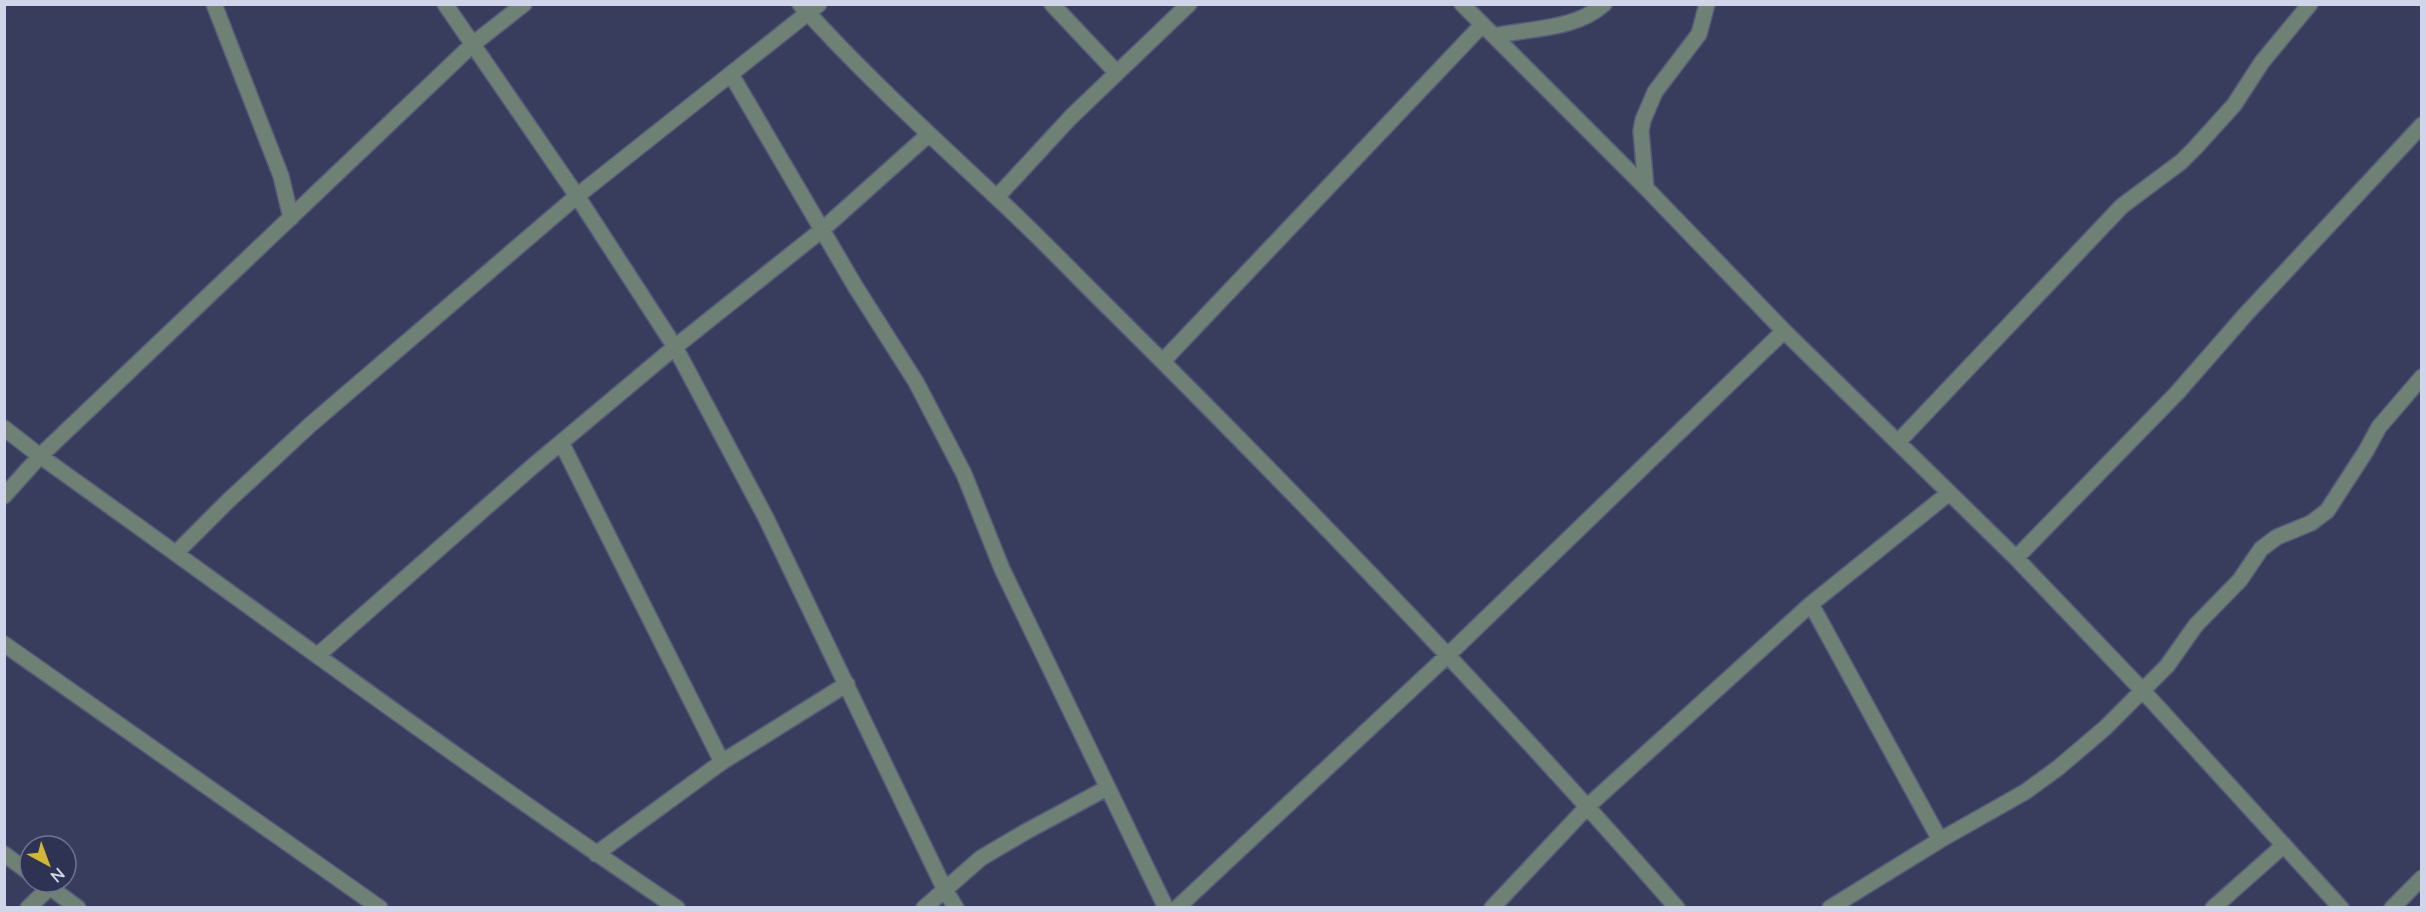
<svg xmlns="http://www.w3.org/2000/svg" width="2426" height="912" font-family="Lato,sans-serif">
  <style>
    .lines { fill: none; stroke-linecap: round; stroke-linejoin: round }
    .minor-casing { stroke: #575b7a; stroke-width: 18 }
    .minor { stroke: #6f8075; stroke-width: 15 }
  </style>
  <rect width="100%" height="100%" fill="#383d5e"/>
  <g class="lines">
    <g class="minor-casing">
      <path id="minor" d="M214,4l67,172 10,42
        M445,4l132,192 98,151 91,171 179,372 11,18
        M800,4c61,68 128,129 194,191 42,38 81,80 122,120 193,192 382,388 561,593
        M1052,4l65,69
        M1462,4l184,184 138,143 232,227 128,134 197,216
        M1494,36c35,-8 82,-6 110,-32
        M732,76l123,210 61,96 48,92 38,95 164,339
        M1646,188l-5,-57 2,-11 12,-28 44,-58 8,-30
        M997,197l74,-80 118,-113
        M1163,361l319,-336
        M4,428l36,28c212,151 421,307 637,452
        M1899,441l223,-235 59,-44 14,-14 39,-43 28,-43 48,-58
        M562,444l160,318 -126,92
        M4,496l36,-40 433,-412 51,-40
        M176,553l52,-52 82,-76 267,-229 242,-192
        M2016,558l161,-165 69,-79 176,-189
        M1811,604l129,236
        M4,644l376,264
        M318,655l215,-189 142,-119 148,-118 105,-94
        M722,762l125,-78
        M4,854l26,19
        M43,882l35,26
        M28,908l22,-21
        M924,908l57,-50 46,-27 80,-43
        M1177,908l271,-253 336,-324
        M1492,908l96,-102 223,-202 138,-111
        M1830,908l110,-68 85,-48 33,-24 47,-40 62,-62 29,-41 44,-45 21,-31 16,-12 34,-14 16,-12 39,-60 13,-24 43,-50
        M2213,908l71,-63
        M2392,908l30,-30"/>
    </g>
    <use href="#minor" class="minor"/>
  </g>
  <rect width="2426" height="912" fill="none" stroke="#d1d5ea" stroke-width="12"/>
  <g transform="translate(48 864) rotate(139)"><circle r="28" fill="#2e3253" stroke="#6f738f" stroke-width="1.5"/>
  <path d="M0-4.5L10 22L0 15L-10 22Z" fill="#d2b736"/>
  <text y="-9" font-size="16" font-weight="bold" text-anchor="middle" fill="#d1d5ea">N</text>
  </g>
</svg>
